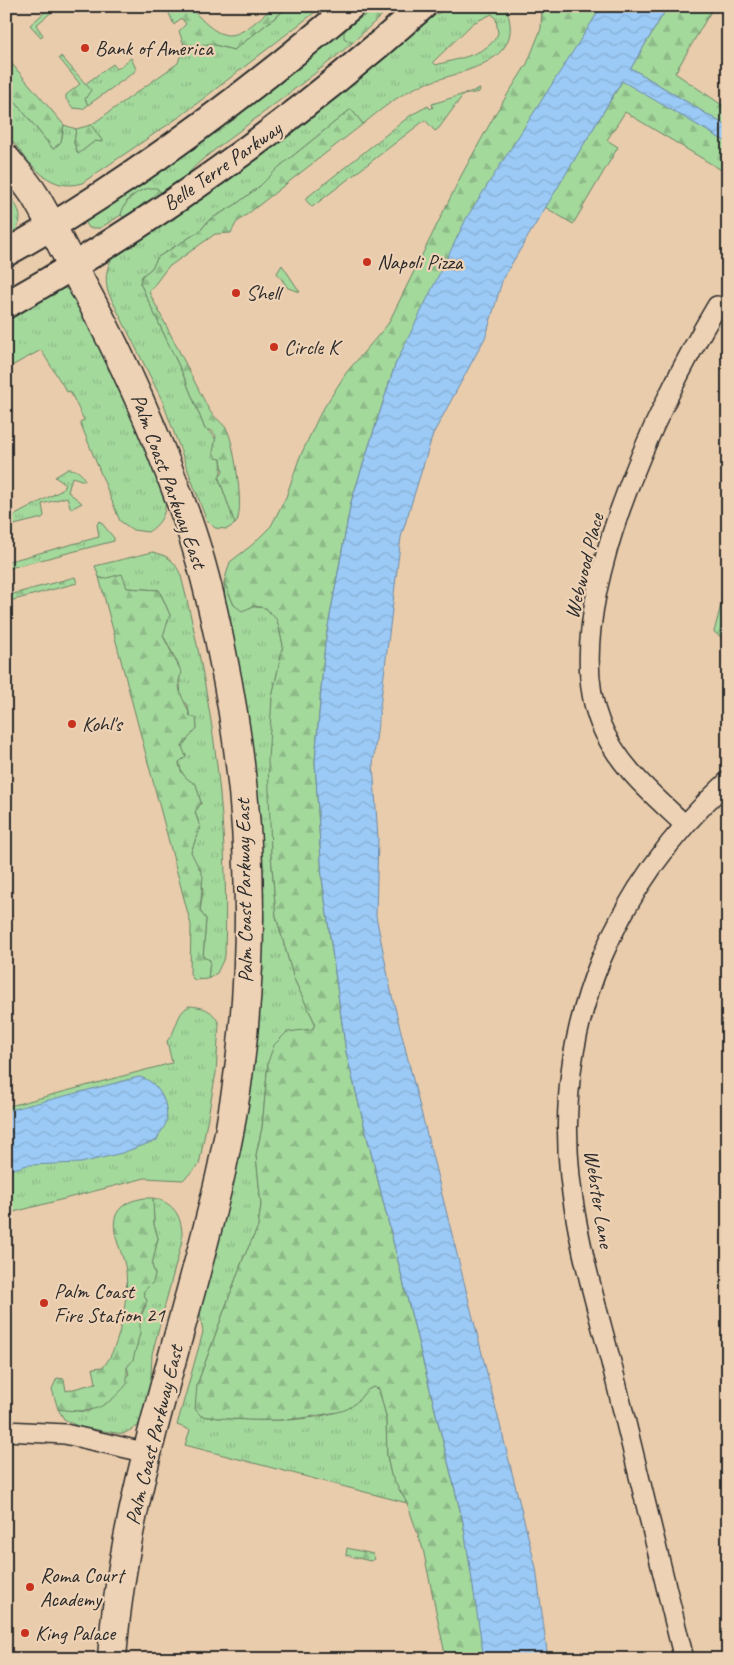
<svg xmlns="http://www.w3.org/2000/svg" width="734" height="1665" font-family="Caveat,sans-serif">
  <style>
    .grass { fill: url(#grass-tufts); stroke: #688264; fill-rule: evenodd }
    .forest { fill: url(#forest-firs); stroke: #688264 }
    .water { fill: url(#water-waves); stroke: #6e8aa5 }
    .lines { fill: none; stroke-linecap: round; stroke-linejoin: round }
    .minor-casing { stroke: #2b2b2b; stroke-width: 22 }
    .secondary-casing { stroke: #2b2b2b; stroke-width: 30 }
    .primary-casing { stroke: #2b2b2b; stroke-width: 31 }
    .minor { stroke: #eed2b5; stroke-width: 19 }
    .secondary { stroke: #eed2b5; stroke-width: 26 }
    .primary { stroke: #eed2b5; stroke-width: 28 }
    .poi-dot { fill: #c8321e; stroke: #eed2b5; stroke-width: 2 }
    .labels { text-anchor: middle; stroke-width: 4.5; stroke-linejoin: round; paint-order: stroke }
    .poi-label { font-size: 21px; fill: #2b2b2b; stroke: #eed2b5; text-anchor: start }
    .street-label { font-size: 21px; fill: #2b2b2b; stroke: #eed2b5 }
  </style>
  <defs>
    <pattern id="grass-tufts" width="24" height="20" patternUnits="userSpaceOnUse" patternTransform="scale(1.25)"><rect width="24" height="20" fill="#a4d99c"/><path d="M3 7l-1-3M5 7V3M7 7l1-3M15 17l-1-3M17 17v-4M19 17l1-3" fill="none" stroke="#8dba87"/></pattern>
    <pattern id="forest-firs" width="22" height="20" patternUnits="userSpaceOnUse" patternTransform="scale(1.25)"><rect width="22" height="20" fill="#a4d99c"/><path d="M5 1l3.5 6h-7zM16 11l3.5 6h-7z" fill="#8dba87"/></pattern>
    <pattern id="water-waves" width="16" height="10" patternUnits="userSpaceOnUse" patternTransform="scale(1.25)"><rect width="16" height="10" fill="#9bcaf6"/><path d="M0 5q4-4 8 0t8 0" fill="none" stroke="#86aed3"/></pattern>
  </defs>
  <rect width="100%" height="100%" fill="#e9ccac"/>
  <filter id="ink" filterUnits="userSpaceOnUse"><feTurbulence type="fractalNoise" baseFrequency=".02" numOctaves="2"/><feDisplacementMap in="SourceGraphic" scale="10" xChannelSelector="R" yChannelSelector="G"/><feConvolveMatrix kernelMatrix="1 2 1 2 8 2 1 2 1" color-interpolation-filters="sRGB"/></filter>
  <g filter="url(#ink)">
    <path class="grass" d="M52,6h7l-23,19 7,10 -2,2 -11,-12z
      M285,6h38l-141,109 -100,68c-36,11 -56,-26 -76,-50v-43l47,59 8,-7 3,-17 12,4 -2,14 4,11 17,-13 8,1 -12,-17 87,-62 6,-18 27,-1 23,6 52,-41z
      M364,6h27l-8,8 -6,-6c-14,9 -28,14 -32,30l7,5c-48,41 -100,77 -149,116 -14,11 -23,27 -38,38l-21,-8 -16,10 -7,16 -21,13h-11l-6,-10 248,-183z
      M448,6h57c26,60 -51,65 -88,81 -20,9 -38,24 -54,37l-12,-15 -72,58 -19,19 -25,19 -26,15 -9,11 -42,26 -6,11 -10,8 -2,7 46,98 19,48c14,4 20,37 14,49l16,46 -8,5 -12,-1 -9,-9 -44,-119 -54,-108c-4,-16 -1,-27 8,-40zM492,14l4,5 2,14c-8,22 -43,26 -62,32l-3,-3 40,-39z
      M131,58l5,11 -3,4 -45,32 -3,-6 5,-9 -5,-6 28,-20 4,5z
      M480,89l-1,3 -16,3 -24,33 -4,3 -10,-11 -113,87 -7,-8 106,-84 17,-9 3,3 2,-2 -1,-3z
      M6,194c16,13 21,32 0,44z
      M59,286l12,5 30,51 64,153c2,17 -3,28 -17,37l-15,-2 -13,-9 -40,-99 4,-2 -14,-29 -3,1 -26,-42 -35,19v-54z
      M68,469c9,0 14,4 17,12l-13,-4 -4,15 14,11 -11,6 -4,-12 -25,7 2,12 -2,2 -36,9v-7l56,-30 3,-6 -10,-7z
      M100,521l14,17v3l-108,28v-7l93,-25 -2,-13z
      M153,552c16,4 22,9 28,24 33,129 48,247 44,380l-8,17 -9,6 2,-19 -7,-2 3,-39 -6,-8 3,-20 -3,-23 -7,-9 -2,-7 9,-25 -5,-15 6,-9 -5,-18c-26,-12 -18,-42 1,-57l-1,-10 -6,-2 -3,-12 -6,-5 -2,-33 -16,-31 7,-20 -11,-25 -32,-2 -28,-11 -4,-11z
      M224,582l10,23 32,3 11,12 6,25 -11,53 -1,156 5,62 18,63 21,44 -2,6 -26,4 -19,29 -6,66 -6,27 5,50 -3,22 -15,32 -46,126 4,31c37,4 145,14 164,-25l8,-4 6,2 7,27 1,40 4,19 16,28 -222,-58 5,-15 -13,-5 26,-93 -5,-30 51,-240z
      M189,1006c15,1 24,4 30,18l-3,49 -17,92 -16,15 -38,-2 -139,36v-107l166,-44 -5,-22c11,-11 8,-27 22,-35z
      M153,1198c23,5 30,21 29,43l-30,113 -2,45 -12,27 -15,8 -44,-7 -15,-8 -6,-10 30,3 41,-38 -2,-7c15,-19 7,-43 19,-61l-3,-14 10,-10 2,-7 -3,-10 6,-27 -4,-13z"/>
    <path class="forest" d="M166,6h23c37,42 46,35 85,0h11l2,2 -53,42 -23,-6 -27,1 -5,-14 7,-7 -5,-6 -7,7z
      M542,6h60l-61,99 -146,260 -44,137 -26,141 -10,118 7,117 24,174 117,470 20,121 1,16h-38l-23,-110 -16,-46 -16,-28 -4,-19 -1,-40 -7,-27 -6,-2c-12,5 -12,15 -26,22 -6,3 -15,4 -22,5 -42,9 -82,7 -124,2l-6,-7 2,-24 46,-126 15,-32 3,-22 -5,-50 6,-27 6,-66 6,-17 13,-13 26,-3 2,-6 -21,-44 -18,-63 -5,-62 -3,-94 4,-62 11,-53 -6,-25 -11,-12 -12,-2 -12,5 -8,-6 -10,-23 6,-20 22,-17 19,-19 15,-29 13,-38 21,-45 26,-41 42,-49 74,-150 35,-63 30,-47 14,-35z
      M668,6h46l-39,67 53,36v18l-97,-59z
      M377,8l6,6 -31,29 -8,-5v-6c9,-11 21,-16 33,-24z
      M61,56l30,34 -6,9 3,6 -5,4 -10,-1 -7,-9v-4l14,-11 -21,-26z
      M6,57l58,68 -3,17 -8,7 -47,-59z
      M623,80l105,63v31l-103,-62 -18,28 11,7 -45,77 -28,-17z
      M351,109l12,15 -127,99 -5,10 -16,1 -48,34 -18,24 59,116c5,10 16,14 20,24 6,13 18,83 7,92l-16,-46 4,-7 -2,-12 -5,-1 -3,-6 3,-16 -4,-5 -7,-2 -19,-48 -46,-98 2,-7 10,-8 6,-11 42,-26 9,-11 26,-15 25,-19 19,-19z
      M91,125l12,17 -8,-1 -17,13 -4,-11 2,-14z
      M157,188l8,9 -38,25 -6,-7c4,-17 19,-28 36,-27z
      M282,265l18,27 -12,-4 -11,-15z
      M122,574l5,14 32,2 11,25 -7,21 19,37c-9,14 4,29 8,43l6,2 1,10 -15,18 4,11 -7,5c0,11 8,18 17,22l5,19 -6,9 5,15 -9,25 12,24 -3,35 6,8 -3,38 7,3 -2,19 -14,1 -4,-6 1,-49 -92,-348 4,2z
      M75,577l2,6 -71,19v-6z
      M728,578v64l-14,-10z
      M145,1198h8l1,27 4,13 -6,27 3,10 -2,7 -10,10 4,9 -7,15v17l-7,27 -6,7v17c-22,26 -36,30 -69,25l-6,-20 5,-11 7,1 2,12 30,-8 -3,-15 10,-1c17,-18 26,-72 23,-96 -2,-17 -15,-36 -11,-53 4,-14 17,-18 30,-20z
      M347,1548l26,6 2,5 -5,2 -24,-6z"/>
    <path class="water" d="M602,6h66l-37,62 97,59v16l-106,-62 -119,197 -17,58 -53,98 -32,103 -28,227 5,74 -2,78 16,80 144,572 12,91h-64l-21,-137 -117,-470 -24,-174 -7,-117 10,-118 26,-141 44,-137 72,-148z
      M139,1077c18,3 31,26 27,45 -1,6 -7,11 -9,18l-35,13 -41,10 -53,2 -22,6v-60z"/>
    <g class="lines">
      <g class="minor-casing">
        <path id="minor" d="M684,824c-33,-31 -66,-58 -84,-101 -44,-111 59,-320 117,-417
          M6,1431l59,3 83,19
          M684,1659c-24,-96 -47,-192 -71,-289 -16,-63 -36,-127 -43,-193 -16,-155 45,-291 158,-396"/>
      </g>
      <g class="secondary-casing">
        <path id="secondary" d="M6,253c123,-69 238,-156 345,-247
          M6,305c149,-83 289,-185 417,-299"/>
      </g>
      <g class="primary-casing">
        <path id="primary" d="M6,159c10,12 21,24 29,37 19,32 34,65 52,97 39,72 71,146 99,223 16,44 27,91 36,137 35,169 37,346 0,515 -36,163 -99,323 -110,491"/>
      </g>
      <use href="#minor" class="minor"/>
      <use href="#secondary" class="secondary"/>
      <use href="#primary" class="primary"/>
    </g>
  </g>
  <g class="poi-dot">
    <circle cx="85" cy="48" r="5"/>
    <circle cx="367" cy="262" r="5"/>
    <circle cx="236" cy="293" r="5"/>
    <circle cx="274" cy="347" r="5"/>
    <circle cx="72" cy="724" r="5"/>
    <circle cx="44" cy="1303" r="5"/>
    <circle cx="30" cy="1587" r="5"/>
    <circle cx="25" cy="1633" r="5"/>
  </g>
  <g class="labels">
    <g class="poi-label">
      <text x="95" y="55">Bank of America</text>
      <text x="377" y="269">Napoli Pizza</text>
      <text x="246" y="300">Shell</text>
      <text x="284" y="354">Circle K</text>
      <text x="82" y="731">Kohl's</text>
      <text x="54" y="1298">Palm Coast<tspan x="54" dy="24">Fire Station 21</tspan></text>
      <text x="40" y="1582">Roma Court<tspan x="40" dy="24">Academy</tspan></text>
      <text x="35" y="1640">King Palace</text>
    </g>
    <g class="street-label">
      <text transform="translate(222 166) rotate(-35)" y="7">Belle Terre Parkway</text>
      <text transform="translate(169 481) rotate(70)" y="7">Palm Coast Parkway East</text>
      <text transform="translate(584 566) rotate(-76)" y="7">Webwood Place</text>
      <text transform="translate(244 891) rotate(-91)" y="7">Palm Coast Parkway East</text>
      <text transform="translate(599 1199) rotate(81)" y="7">Webster Lane</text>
      <text transform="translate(154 1435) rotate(-76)" y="7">Palm Coast Parkway East</text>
    </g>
  </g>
  <rect width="734" height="1665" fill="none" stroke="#eed2b5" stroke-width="25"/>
  <rect x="12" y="12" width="709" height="1640" fill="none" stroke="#2b2b2b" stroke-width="2" filter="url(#ink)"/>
</svg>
